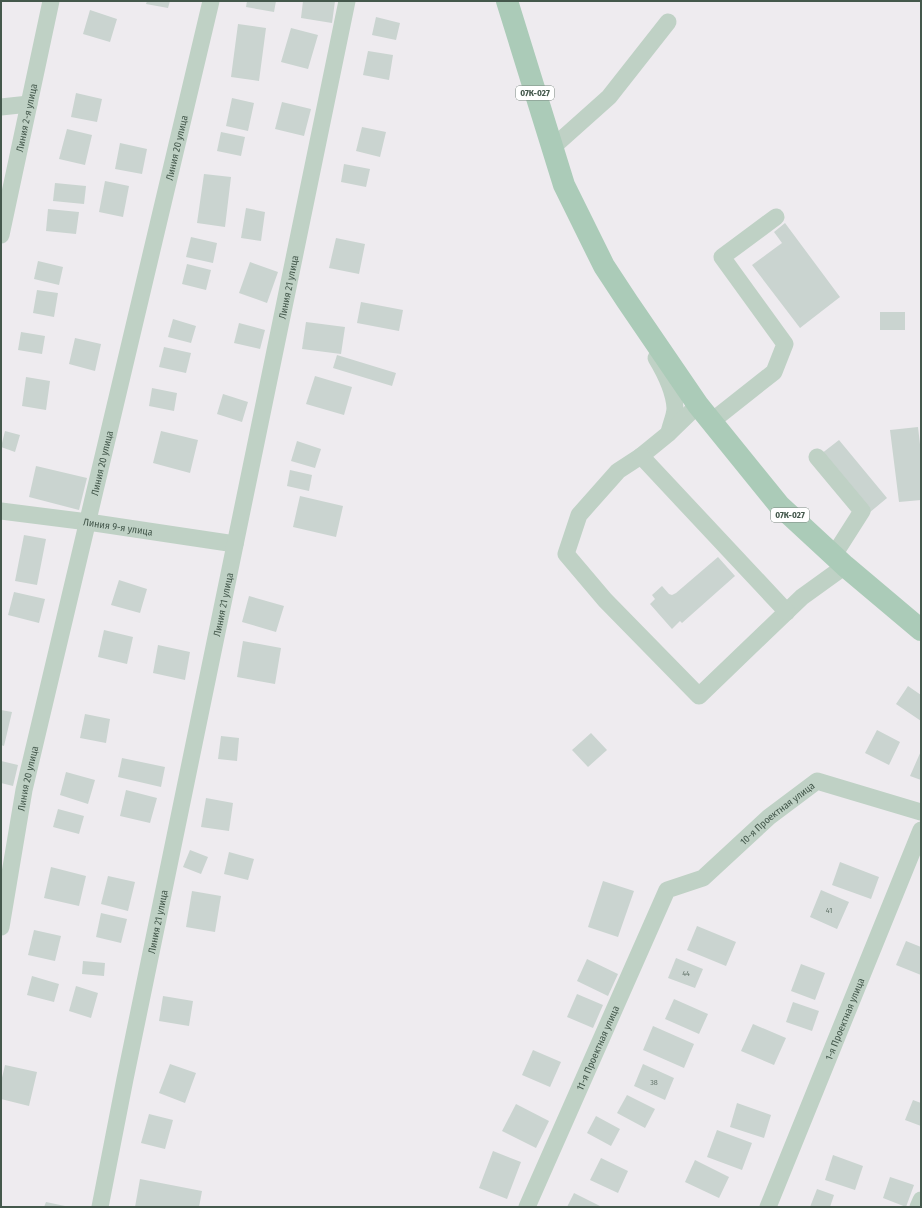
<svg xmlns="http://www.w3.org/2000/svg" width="922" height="1208" font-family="'Fira Sans Condensed',sans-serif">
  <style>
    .building { fill: #cad4d0 }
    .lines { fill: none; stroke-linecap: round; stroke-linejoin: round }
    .minor { stroke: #bfd1c5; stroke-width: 17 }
    .major { stroke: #abcbb8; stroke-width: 22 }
    .labels { text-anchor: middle; stroke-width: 3; stroke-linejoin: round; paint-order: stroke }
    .number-label { font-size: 8px; fill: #66776d }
    .shield { fill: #fff; stroke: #7c8a82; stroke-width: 1 }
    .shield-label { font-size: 9px; font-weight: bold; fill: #44584c }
    .street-label { font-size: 10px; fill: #44584c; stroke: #fff }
  </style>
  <rect width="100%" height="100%" fill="#eeebef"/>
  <path class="building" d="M147,1h23l-2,7 -22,-4z
    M247,1h29l-2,11 -28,-5z
    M303,1h32l-3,22 -31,-5z
    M90,10l27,9 -7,23 -27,-8z
    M376,17l24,6 -4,17 -24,-5z
    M238,24l28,4 -7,53 -28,-4z
    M291,28l27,7 -10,34 -27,-7z
    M368,51l25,4 -4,25 -26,-5z
    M76,93l26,6 -5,23 -26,-5z
    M232,98l22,5 -6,28 -22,-5z
    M282,102l29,7 -7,27 -29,-7z
    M362,127l24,5 -6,25 -24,-6z
    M67,129l25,6 -7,30 -26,-6z
    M221,132l24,5 -4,19 -24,-5z
    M120,143l27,6 -5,25 -27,-5z
    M344,164l26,5 -4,18 -25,-5z
    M204,174l27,3 -6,50 -28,-4z
    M105,181l24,5 -6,31 -24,-5z
    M55,183l31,3 -2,18 -31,-3z
    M246,208l19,4 -4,29 -20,-3z
    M48,209l31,3 -3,22 -30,-3z
    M785,223l55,74 -40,31 -48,-63 30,-22 -8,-11z
    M191,237l26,6 -4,20 -27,-6z
    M336,238l29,6 -6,30 -30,-6z
    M38,261l25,6 -4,18 -25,-6z
    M250,262l28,10 -11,31 -28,-10z
    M187,264l24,6 -5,20 -24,-6z
    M37,290l21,3 -4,24 -21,-4z
    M361,302l42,8 -4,21 -42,-8z
    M880,312h25v18h-25z
    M173,319l23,7 -5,17 -23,-6z
    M306,322l39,5 -4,27 -39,-5z
    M239,323l26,7 -5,19 -26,-6z
    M21,332l24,4 -3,18 -24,-4z
    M75,338l26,6 -6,27 -26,-7z
    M164,347l27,6 -5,20 -27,-6z
    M337,355l59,18 -4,13 -59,-18z
    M315,376l37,11 -8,28 -38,-11z
    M26,377l24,4 -4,29 -24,-4z
    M152,388l25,5 -3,18 -25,-5z
    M223,394l25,8 -6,20 -25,-8z
    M918,427l3,26v47l-22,2 -9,-72z
    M5,431l15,4 -5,17 -14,-5z
    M161,431l37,9 -8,33 -37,-10z
    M839,440l48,58 -18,15 -48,-59z
    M297,441l24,8 -6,19 -24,-7z
    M36,466l51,12 -8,32 -50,-13z
    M290,470l22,5 -3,16 -22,-5z
    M300,496l43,10 -7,31 -43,-10z
    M24,535l22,4 -9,46 -22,-4z
    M718,557l17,19 -53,47 -2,-2 -8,8 -22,-25 5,-5 -3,-4 10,-9 7,8 3,1 4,-2z
    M119,580l28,9 -7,24 -29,-8z
    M14,592l31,7 -6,24 -31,-8z
    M249,596l35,10 -8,26 -34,-10z
    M104,630l29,7 -6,27 -29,-7z
    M243,641l38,7 -6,36 -38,-7z
    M158,645l32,7 -5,28 -32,-7z
    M908,686l13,9v26l-25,-17z
    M1,710l11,2 -8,34 -3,-1z
    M85,714l25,5 -4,24 -26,-5z
    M877,730l23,12 -11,23 -24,-12z
    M591,733l16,17 -19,17 -16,-17z
    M221,736l18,2 -2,23 -19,-2z
    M921,751v29l-11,-4z
    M122,758l43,9 -4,20 -43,-10z
    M1,761l17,4 -5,21 -12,-3z
    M66,772l29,8 -7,24 -28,-9z
    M126,790l31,8 -7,25 -30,-7z
    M206,798l27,5 -4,28 -28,-4z
    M58,809l26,7 -5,18 -26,-7z
    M190,850l18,7 -7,17 -18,-7z
    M229,852l25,7 -6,21 -24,-6z
    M840,862l39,15 -8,22 -39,-14z
    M51,867l35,9 -7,30 -35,-8z
    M108,876l27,6 -7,29 -27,-7z
    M603,881l31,10 -16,46 -30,-10z
    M821,890l28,12 -12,27 -27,-12z
    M192,891l29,5 -6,36 -29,-5z
    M101,913l26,6 -6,24 -25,-6z
    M697,926l39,16 -10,24 -39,-16z
    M34,930l27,6 -6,25 -27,-6z
    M906,941l15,6v28l-25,-10z
    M676,958l27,11 -8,19 -27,-10z
    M587,959l31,15 -10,22 -31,-15z
    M83,961l22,2 -1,13 -22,-2z
    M801,964l24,9 -10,27 -24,-9z
    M32,976l27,8 -5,18 -27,-7z
    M76,986l22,7 -7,25 -22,-7z
    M577,994l26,11 -10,23 -26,-11z
    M163,996l30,5 -4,25 -30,-5z
    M674,999l34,15 -9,20 -34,-15z
    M793,1002l26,9 -7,20 -26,-9z
    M753,1024l33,14 -12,27 -33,-14z
    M653,1026l41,18 -10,24 -41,-18z
    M533,1050l28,12 -11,25 -28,-12z
    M170,1064l26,9 -11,30 -26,-10z
    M643,1064l31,14 -9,22 -31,-14z
    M5,1065l32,7 -8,34 -28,-7v-17z
    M627,1095l28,14 -10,19 -28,-15z
    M913,1100l8,3v23l-16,-6z
    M737,1103l34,12 -7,23 -34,-11z
    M516,1104l33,17 -13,27 -34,-17z
    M149,1114l24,6 -8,29 -24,-6z
    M596,1116l24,13 -9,17 -24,-13z
    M717,1130l35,13 -10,27 -35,-13z
    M493,1151l28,11 -14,37 -28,-11z
    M833,1155l30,11 -8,24 -30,-10z
    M601,1158l27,13 -10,22 -28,-13z
    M695,1160l34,17 -10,21 -34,-16z
    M890,1177l24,8 -8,22 -23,-9z
    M140,1179l62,12 -3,16h-64z
    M817,1189l17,6 -4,12h-20z
    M574,1193l28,14h-35z
    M46,1202l19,4v1h-21z"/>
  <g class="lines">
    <g class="minor">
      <path d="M1,107l28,-3"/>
      <path d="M553,147l56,-50 59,-75"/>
      <path id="s1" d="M1,235l50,-234"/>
      <path d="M656,358c9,15 18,32 19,50 0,8 -5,18 -6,25"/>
      <path d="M698,405l-30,29 -27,22 -23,15 -39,44 -13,39 39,46 94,96 103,-99 43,-31"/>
      <path d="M712,421l62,-49 11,-28 -63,-87 54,-40"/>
      <path d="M641,456l146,156"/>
      <path d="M817,457l45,54 -28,44"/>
      <path id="s2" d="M1,511l87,11 147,22"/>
      <path id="s3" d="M1,927l23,-137 187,-789"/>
      <path id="s4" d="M100,1207l25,-128 222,-1078"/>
      <path id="s5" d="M527,1207l140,-317 36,-12 66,-61 48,-36 104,31"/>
      <path id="s6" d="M768,1207l153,-377"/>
      <path d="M918,1207l3,-7"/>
    </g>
    <path class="major" d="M507,1l57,184 40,81 23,35 71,104 81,100 66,61 76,64"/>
  </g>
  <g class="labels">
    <g class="number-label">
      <text x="829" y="913">41</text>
      <text x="686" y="976">44</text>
      <text x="654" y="1085">38</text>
    </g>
    <g class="shield">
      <rect x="516" y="86" width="38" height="14" rx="3"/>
      <rect x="771" y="508" width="38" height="14" rx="3"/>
    </g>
    <g class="shield-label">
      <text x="535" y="96">07К-027</text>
      <text x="790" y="518">07К-027</text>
    </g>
    <g class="street-label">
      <text dy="4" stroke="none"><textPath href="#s1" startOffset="120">Линия 2-я улица</textPath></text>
      <text dy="4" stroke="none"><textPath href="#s3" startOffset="799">Линия 20 улица</textPath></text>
      <text dy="4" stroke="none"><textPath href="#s4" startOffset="939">Линия 21 улица</textPath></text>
      <text dy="4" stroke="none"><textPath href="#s3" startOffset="475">Линия 20 улица</textPath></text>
      <text dy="4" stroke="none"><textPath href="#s2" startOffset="118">Линия 9-я улица</textPath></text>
      <text dy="4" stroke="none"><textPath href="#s4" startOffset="615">Линия 21 улица</textPath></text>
      <text dy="4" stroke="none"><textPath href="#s3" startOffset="151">Линия 20 улица</textPath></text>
      <text dy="4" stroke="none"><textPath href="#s5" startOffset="483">10-я Проектная улица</textPath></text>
      <text dy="4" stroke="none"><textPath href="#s4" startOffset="291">Линия 21 улица</textPath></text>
      <text dy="4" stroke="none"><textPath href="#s6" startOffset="203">1-я Проектная улица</textPath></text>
      <text dy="4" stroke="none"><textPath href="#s5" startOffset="174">11-я Проектная улица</textPath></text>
    </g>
  </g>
  <rect width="922" height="1208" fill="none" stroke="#44584c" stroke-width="4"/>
</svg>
